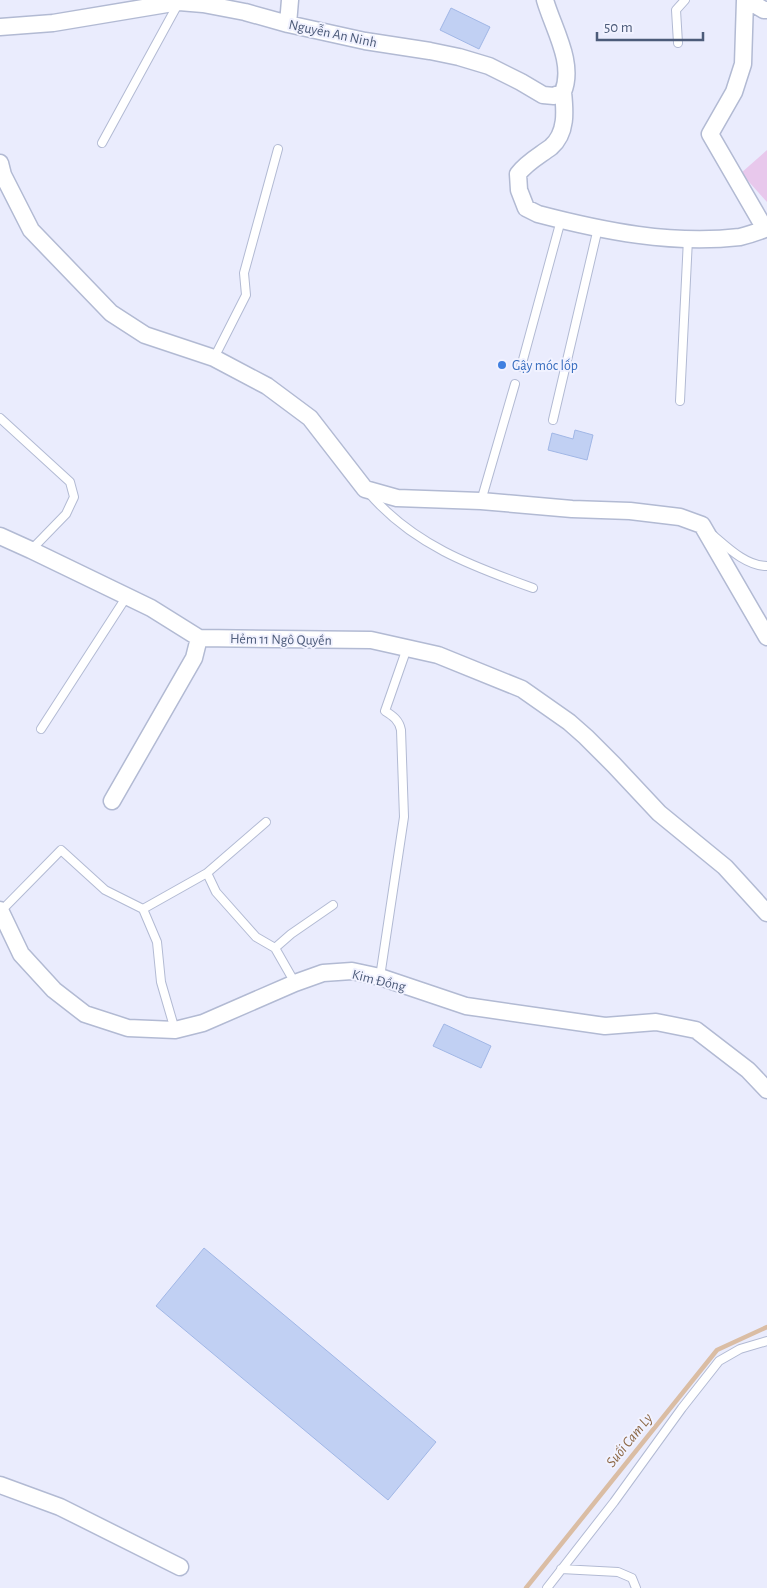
<svg xmlns="http://www.w3.org/2000/svg" width="767" height="1588" font-family="'Alegreya Sans',sans-serif">
  <style>
    .green { fill: #e8c8ec }
    .lines { fill: none; stroke-linecap: round; stroke-linejoin: round }
    .stream { stroke: #dabda4; stroke-width: 4.5 }
    .building { fill: #c1d0f3; stroke: #a1b7e6 }
    .lane-casing { stroke: #b2bad3; stroke-width: 10 }
    .street-casing { stroke: #b2bad3; stroke-width: 19 }
    .lane { stroke: #fff; stroke-width: 8 }
    .street { stroke: #fff; stroke-width: 16 }
    .shop-dot { fill: #3f7fe0; stroke: #f1f2ff; stroke-width: 2 }
    .labels { text-anchor: middle; stroke-width: 4; stroke-linejoin: round; paint-order: stroke }
    .street-label { font-size: 14px; fill: #4c5b79; stroke: #f1f2ff }
    .shop-label { font-size: 14px; fill: #366cbe; stroke: #f1f2ff; text-anchor: start }
    .water-label { font-size: 15px; font-style: italic; fill: #8c6745; stroke: #f1f2ff }
  </style>
  <rect width="100%" height="100%" fill="#eaecfd"/>
  <path class="green" d="M767,150v52l-26,-29z"/>
  <g class="lines">
    <path class="stream" d="M526,1588l191,-238 50,-23"/>
  </g>
  <path class="building" d="M451,8l39,19 -11,22 -39,-19z
    M575,430l18,5 -6,25 -39,-10 4,-17 21,6z
    M444,1024l47,22 -10,22 -48,-22z
    M204,1248l232,194 -48,58 -232,-194z"/>
  <g class="lines">
    <g class="lane-casing">
      <path id="lane" d="M678,43l-2,-33 9,-10
        M102,143l76,-139
        M214,358l32,-63 -2,-22 34,-124
        M521,367l40,-147
        M680,401l8,-162
        M0,418l70,64 4,15 -8,17 -35,36
        M553,420l45,-192
        M368,492c44,52 103,74 165,96
        M481,501l34,-117
        M714,536c15,13 33,30 53,30
        M41,729l86,-133
        M207,873l9,19 40,45 19,11 20,35
        M143,909l64,-36 59,-51
        M1,911l60,-61 44,40 38,19 14,33 4,40 14,48
        M275,948l16,-14 42,-29
        M380,977l24,-160 -3,-87c-2,-10 -8,-14 -16,-19l22,-63
        M561,1569l57,3 14,6 4,10
        M547,1588l67,-86 68,-94 37,-47 21,-12 27,-8"/>
    </g>
    <g class="street-casing">
      <path id="street" d="M747,0l17,10h3
        M288,24l2,-24
        M0,27l53,-4 126,-21 24,2 42,8 43,12 77,17 65,10 29,6 30,9 32,16 22,13 11,1 9,-4c12,-29 -10,-64 -18,-92
        M563,92c2,19 4,41 -12,55 -12,9 -24,15 -33,27l1,16 7,18 12,6c65,17 134,31 202,23 8,-2 17,-5 25,-8l-55,-95 24,-42 9,-28 2,-64
        M0,163l3,12 28,55 80,83 34,22 69,23 53,28 43,32 55,71 32,9 84,3 91,8 58,2 50,6 22,8 65,112
        M0,536l31,14 120,58 48,30 172,2 67,15 84,34 47,33 17,15 28,28 45,48 66,54 42,46
        M112,801l82,-143 5,-20
        M0,910l21,44 33,36 31,24 43,14 47,2 28,-7 92,-40 28,-10 29,-2 28,6 86,29 139,20 51,-4 40,8 52,40 19,20
        M0,1485l60,22 120,60"/>
    </g>
    <use href="#lane" class="lane"/>
    <use href="#street" class="street"/>
  </g>
  <circle class="shop-dot" cx="502" cy="365" r="5"/>
  <g class="labels">
    <g class="street-label">
      <text transform="translate(333 33) rotate(12)" y="5">Nguyễn An Ninh</text>
      <text transform="translate(281 639) rotate(1)" y="5">Hẻm 11 Ngô Quyền</text>
      <text transform="translate(379 980) rotate(14)" y="5">Kim Đồng</text>
    </g>
    <g class="shop-label">
      <text x="512" y="370">Gậy móc lốp</text>
    </g>
    <g class="water-label">
      <text transform="translate(629 1440) rotate(-51)" y="5">Suối Cam Ly</text>
    </g>
  </g>
  <path d="M597 32v8h106v-8" fill="none" stroke="#4c5b79" stroke-width="2.5"/>
  <text x="604" y="32" font-size="15" fill="#4c5b79" stroke="#f1f2ff" stroke-width="4" paint-order="stroke">50 m</text>
</svg>
